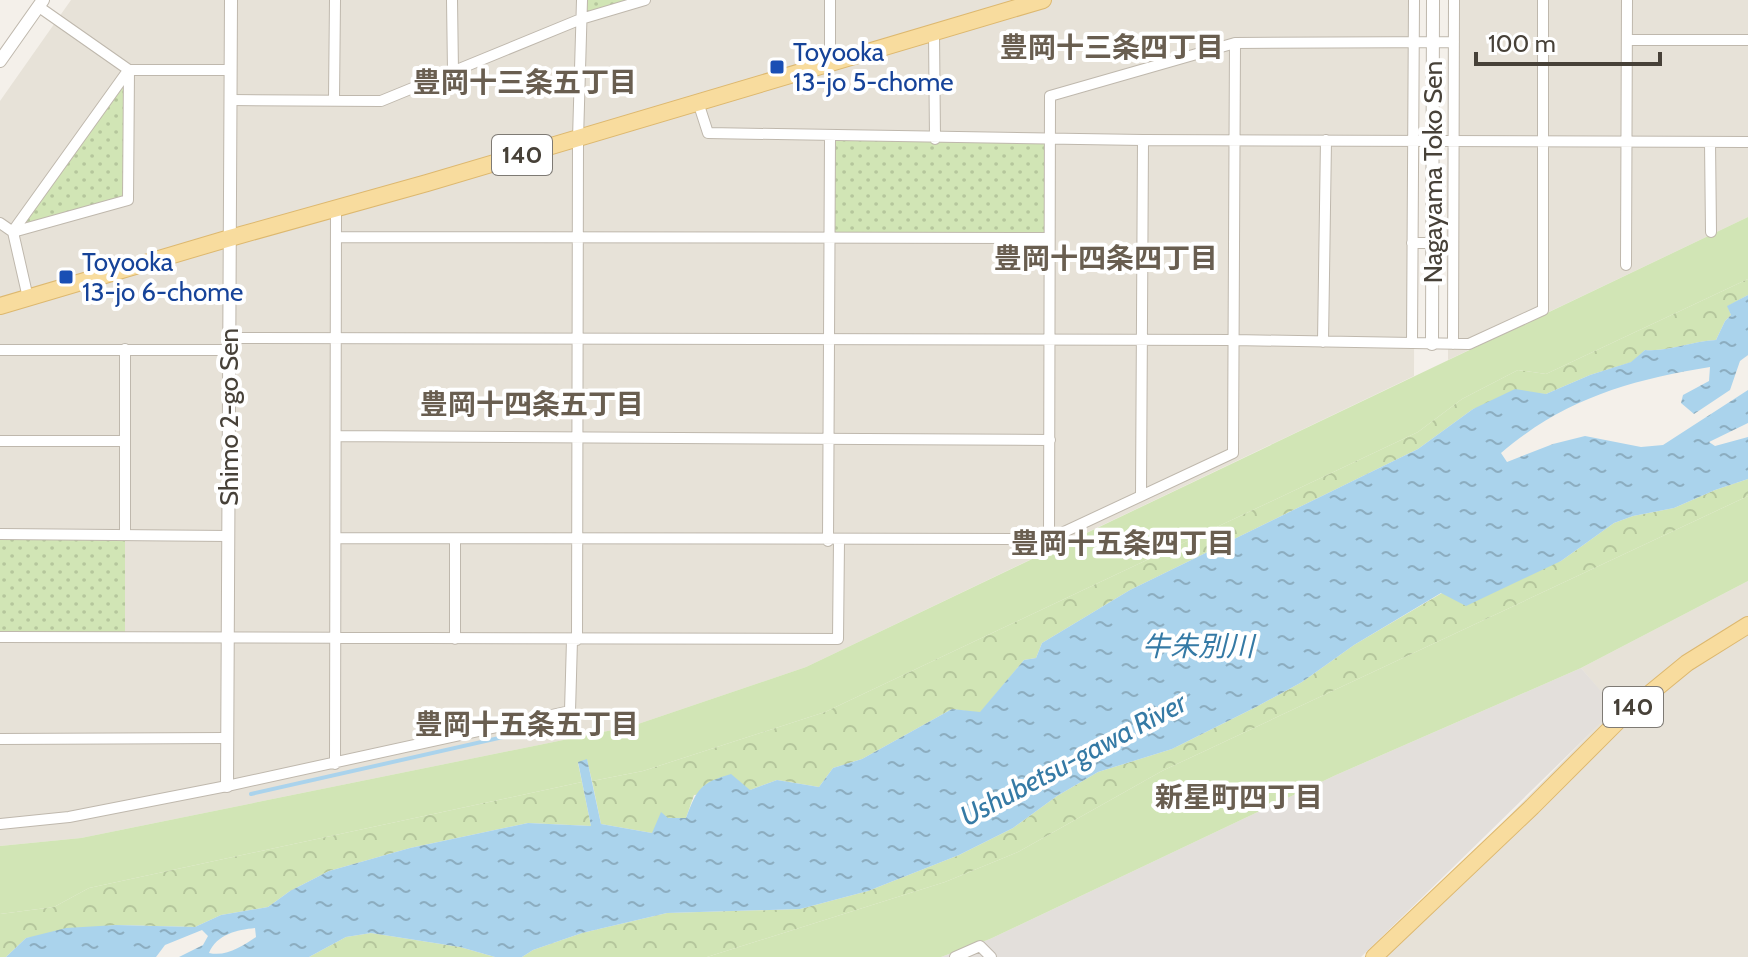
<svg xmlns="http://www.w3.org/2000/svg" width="1748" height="957" font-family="Cabin,'Noto Sans JP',sans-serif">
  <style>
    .residential { fill: #e7e2d8 }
    .industrial { fill: #e3dfdb }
    .green { fill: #d1e5b5 }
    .forest { fill: url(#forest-crowns) }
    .park { fill: url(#park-dots) }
    .water { fill: url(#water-ripples); fill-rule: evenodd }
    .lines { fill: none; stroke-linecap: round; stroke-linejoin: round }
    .stream { stroke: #aad3ec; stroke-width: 4 }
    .minor-casing { stroke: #bfb8ad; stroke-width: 12 }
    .tertiary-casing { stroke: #bfb8ad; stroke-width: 14 }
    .primary-casing { stroke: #ddb86f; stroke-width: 18 }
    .minor { stroke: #fff; stroke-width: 10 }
    .tertiary { stroke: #fff; stroke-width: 12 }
    .primary { stroke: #f8dc9e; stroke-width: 16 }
    .transit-dot { fill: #1a4fb4; stroke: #fff; stroke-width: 3 }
    .labels { text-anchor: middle; stroke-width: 8; stroke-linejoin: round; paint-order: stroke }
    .shield { fill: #fff; stroke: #7e7a74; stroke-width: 2 }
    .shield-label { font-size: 24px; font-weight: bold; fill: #474138 }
    .transit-label { font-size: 26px; fill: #164399; stroke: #fff; text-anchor: start }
    .street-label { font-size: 26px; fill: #474138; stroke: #fff }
    .neighbourhood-label { font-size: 28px; font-weight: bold; fill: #695e50; stroke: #fff }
    .water-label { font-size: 28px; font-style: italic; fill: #357aa5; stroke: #fff }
  </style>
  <defs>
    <pattern id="forest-crowns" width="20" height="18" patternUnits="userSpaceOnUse" patternTransform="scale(2)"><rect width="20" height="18" fill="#d1e5b5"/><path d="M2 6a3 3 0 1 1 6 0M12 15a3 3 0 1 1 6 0" fill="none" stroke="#b5c69c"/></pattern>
    <pattern id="park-dots" width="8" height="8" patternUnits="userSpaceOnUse" patternTransform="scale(2)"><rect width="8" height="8" fill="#d1e5b5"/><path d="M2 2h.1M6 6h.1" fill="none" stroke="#b5c69c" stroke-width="1.8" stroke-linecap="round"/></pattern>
    <pattern id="water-ripples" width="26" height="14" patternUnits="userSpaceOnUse" patternTransform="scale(2)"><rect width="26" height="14" fill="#aad3ec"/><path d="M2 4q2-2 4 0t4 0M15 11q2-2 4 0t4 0" fill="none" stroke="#8cadc0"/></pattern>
  </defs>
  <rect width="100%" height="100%" fill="#f4f0ea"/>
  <path class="residential" d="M71,0h1344l-1,376 -608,291 -174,59 -551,112 -81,8v-745z
    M1449,0h299v217l-300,143z
    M1748,581v376h-377l244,-249 -34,-40z"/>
  <path class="industrial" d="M1581,668l35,40 -255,249h-420l49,-18 346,-164z"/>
  <path class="green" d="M1748,217v62l-202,95 -28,-4 -56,29 -44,33 -593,280 -182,59 -51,10 -5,-21 -9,3 4,19 -493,106 -35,19 -54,7v-68l81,-8 551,-112 174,-59z
    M1748,496v85l-167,87 -245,107 -346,164 -49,18h-234l238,-75 73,-30 144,-81z"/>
  <path class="forest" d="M1748,279v16l-20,11 3,9 -6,6 -9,19c-24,1 -47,12 -71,10l-13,12 -42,13 -44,19 -14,-1 -59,16 -55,40 -288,141 -88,53 -6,15 -12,2 -44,53 -28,-4 -90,50 -29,9 -14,19 -42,-7 -27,10 -56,5 -8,23h-18l-16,15 -51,-9 -9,-43 51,-10 182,-59 593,-280 44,-33 56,-29 28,4z
    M1748,479v17l-586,275 -144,81 -73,30 -238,75h-185l11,-7 49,-17 85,-20 133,-4 68,-18 91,-36 54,-27 44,-32 41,-24 74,-23 84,-42 46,-25 52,-37 88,-52 119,-32 53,-38 19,-7 41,-8 41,-18z
    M582,782l9,44 -63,-3 -118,25 -81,23 -39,20 -22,16 -47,8 -26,12 -79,-2 -90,13 -20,19h-6v-43l54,-7 35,-19z
    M371,933l89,14 35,10h-186l37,-20z"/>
  <path class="park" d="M582,0h63l-64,19z
    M129,70l-1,130 -115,32z
    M830,137l220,2 -1,99h-220z
    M0,534l125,1v103l-125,-1z"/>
  <path class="water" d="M1748,295v60l-8,6 -10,29 -36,24 -13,-11 2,-8 26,-14 1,-14c-80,13 -146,32 -209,86l6,9 46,-18 32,-8 56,11 22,-2 85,-55v33l-39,19 6,4 33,-9v42l-33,11 -41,18 -41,8 -19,7 -53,38 -95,45 -25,-13 -87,52 -52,37 -46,25 -84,42 -74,23 -41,24 -44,32 -54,27 -91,36 -68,18 -133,4 -85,20 -49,17 -11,7h-27l-35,-10 -89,-14 -25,4 -37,20h-130l24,-12 5,-9 -6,-6 -37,15 -9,12h-150l20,-19 40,-10 50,-3 79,2 26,-12 47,-8 22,-16 39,-20 81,-23 118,-25 63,3 -13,-64 9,-3 14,65 51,9 9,-21 7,6h18c11,-29 14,-35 45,-44l19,16 27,-10 42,7 14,-19 29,-9 90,-50 28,3 44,-52 12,-2 6,-15 88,-53 288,-141 55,-40 42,-20 31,5 44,-19 41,-13 14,-12c24,2 46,-9 71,-10l9,-19 6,-6 -4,-9zM255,928l1,9c-14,9 -29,20 -47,16 8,-19 28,-23 46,-25z"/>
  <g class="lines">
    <path class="stream" d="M251,794l323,-73 4,15"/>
    <g class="minor-casing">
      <path id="minor" d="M452,0l1,71
        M39,7l90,63h101
        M934,32l1,107
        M1627,40h121
        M830,63v-63
        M334,99l1,-99
        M231,100l150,1 200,-82 64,-19
        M698,102l10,31 435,7 605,2
        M1710,142l1,90
        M0,223l13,9 15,66
        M13,231l114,-159
        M13,232l115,-32 1,-130
        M337,237l712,1
        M1412,243h41
        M1626,265l1,-265
        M228,338l1006,2 235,4 74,-34v-310
        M1323,342l3,-202
        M1412,343l2,-343
        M1453,344l1,-344
        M0,350h228
        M336,436l714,4
        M0,441h124
        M1141,496l2,-356
        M0,534l228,2
        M125,535v-186
        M336,538l713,1 184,-86 2,-410
        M455,539v100
        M1049,539l1,-443 185,-53 219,-1
        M828,541l2,-404
        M0,637l838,2 1,-98
        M577,640l1,-501 4,-139
        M0,739l227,-1
        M335,764l1,-555
        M0,824l69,-7 158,-31 343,-75 2,-71
        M955,957l25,-11 11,11"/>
    </g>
    <g class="tertiary-casing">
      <path id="tertiary" d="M0,61l43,-61
        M1432,344l1,-344
        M227,786l4,-786"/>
    </g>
    <g class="primary-casing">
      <path id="primary" d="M0,306l230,-68 197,-55 616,-183
        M1374,957l158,-150 94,-94 61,-50 61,-38"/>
    </g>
    <use href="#minor" class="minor"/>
    <use href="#tertiary" class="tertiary"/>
    <use href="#primary" class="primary"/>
  </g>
  <g class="transit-dot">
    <rect x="769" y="59" width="16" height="16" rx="4"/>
    <rect x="58" y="269" width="16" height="16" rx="4"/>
  </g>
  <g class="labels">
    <g class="shield">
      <rect x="492" y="135" width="60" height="40" rx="6"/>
      <rect x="1603" y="687" width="60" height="40" rx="6"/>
    </g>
    <g class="shield-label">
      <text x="522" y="163">140</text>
      <text x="1633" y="715">140</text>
    </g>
    <g class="transit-label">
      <text x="793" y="61">Toyooka<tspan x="793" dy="30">13-jo 5-chome</tspan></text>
      <text x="82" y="271">Toyooka<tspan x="82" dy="30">13-jo 6-chome</tspan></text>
    </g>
    <g class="street-label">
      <text transform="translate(1433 172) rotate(-90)" y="9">Nagayama Toko Sen</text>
      <text transform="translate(229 417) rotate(-90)" y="9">Shimo 2-go Sen</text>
    </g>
    <g class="neighbourhood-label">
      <text x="1112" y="57">豊岡十三条四丁目</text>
      <text x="525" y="92">豊岡十三条五丁目</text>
      <text x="1106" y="268">豊岡十四条四丁目</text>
      <text x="532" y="414">豊岡十四条五丁目</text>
      <text x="1123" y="553">豊岡十五条四丁目</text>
      <text x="527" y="734">豊岡十五条五丁目</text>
      <text x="1239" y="807">新星町四丁目</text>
    </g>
    <g class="water-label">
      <text x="1198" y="656">牛朱別川</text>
      <text transform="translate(1073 759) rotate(-28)" y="10">Ushubetsu-gawa River</text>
    </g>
  </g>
  <path d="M1476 52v12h184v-12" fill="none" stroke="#474138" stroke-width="4"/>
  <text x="1488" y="52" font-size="24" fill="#474138" stroke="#ffffff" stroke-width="6" paint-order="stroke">100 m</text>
</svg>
